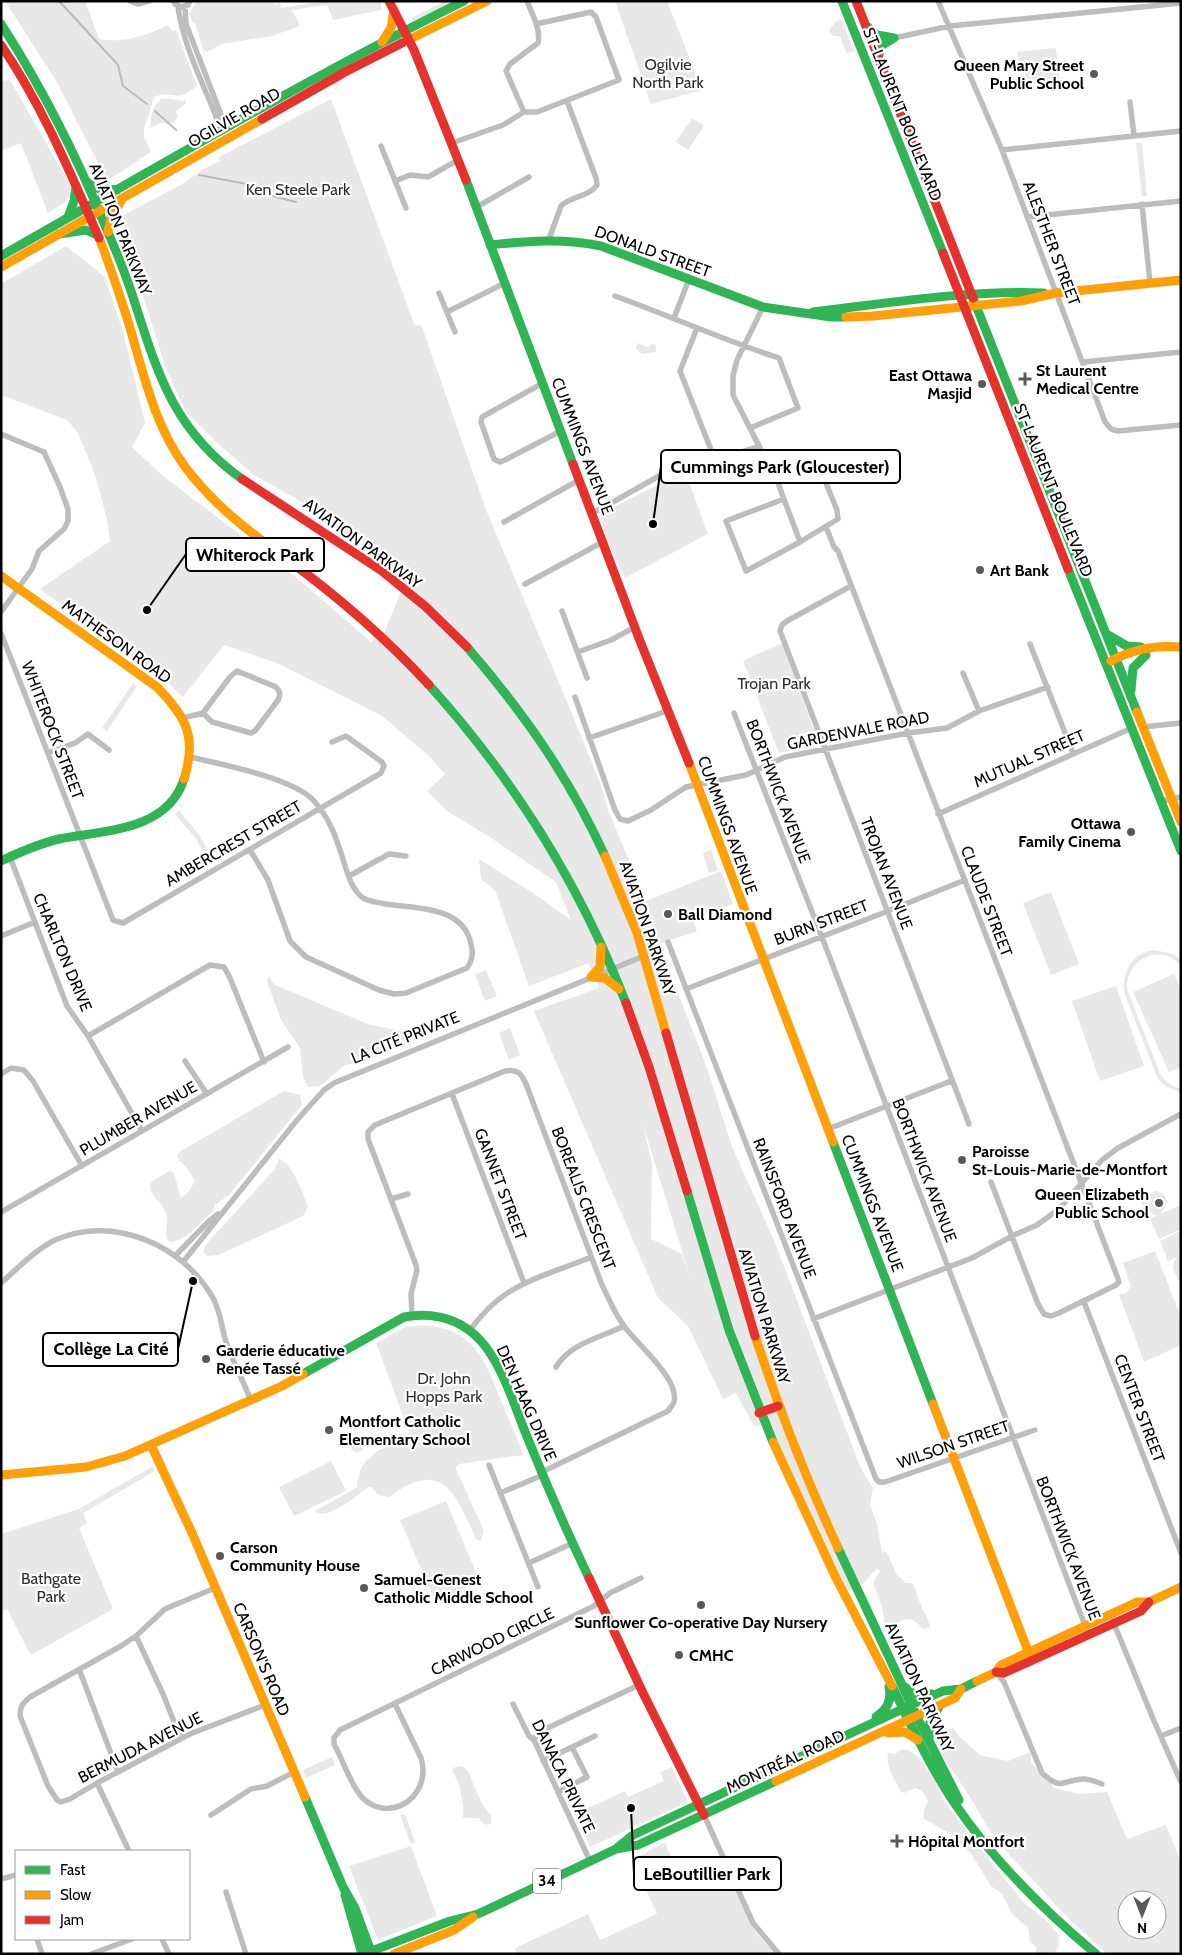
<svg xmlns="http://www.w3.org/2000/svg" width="1182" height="1955" font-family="Cabin,sans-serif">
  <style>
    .green { fill: #e8e8e8; fill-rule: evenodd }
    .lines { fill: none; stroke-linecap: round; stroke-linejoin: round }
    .stream { stroke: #bababa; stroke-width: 2 }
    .street { stroke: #bdbdbd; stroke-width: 5.5 }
    .fast { stroke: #30b455; stroke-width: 9 }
    .slow { stroke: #ff9f0a; stroke-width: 9 }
    .jam { stroke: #e5322d; stroke-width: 9 }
    .poi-dot { fill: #595959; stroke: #fff; stroke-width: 2 }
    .labels { text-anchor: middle; stroke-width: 4.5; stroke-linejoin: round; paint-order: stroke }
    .shield { fill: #fff; stroke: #4c4c4c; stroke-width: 1 }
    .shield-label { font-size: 15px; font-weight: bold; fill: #000 }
    .park-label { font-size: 16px; fill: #2d2d2d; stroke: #fff }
    .poi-label { font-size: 16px; font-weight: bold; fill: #000; stroke: #fff; text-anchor: start }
    .street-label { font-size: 16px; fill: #000; stroke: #fff }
    .leader { fill: none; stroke: #000; stroke-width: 2 }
    .callout-dot { fill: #000; stroke: #fff; stroke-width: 2 }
    .callout { fill: #fff; stroke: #000; stroke-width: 2 }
    .callout-label { font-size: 18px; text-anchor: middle; font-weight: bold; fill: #000 }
  </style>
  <rect width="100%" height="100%" fill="#fff"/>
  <path class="green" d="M5,1h80l14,38c23,5 49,-4 69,-14l4,6 4,-1 21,56c-23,19 -23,3 -43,11l-10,32v8l7,15 -44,29 -49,-97z
    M197,1h75l2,4 6,-2 1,5 42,-7h58v9l-48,10 -6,-15 -35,5 8,16 -28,10 -50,8 -16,8 -3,-3 -8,-26h-2l-4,-9z
    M445,1h10l-42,20 -2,-3z
    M615,1h52l35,89 -51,14z
    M841,18l13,33 -8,2 -6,-17h-6l-5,-5 7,-10 2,1z
    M1054,48l2,1 4,35c-27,2 -38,-4 -43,-32z
    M10,80l61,106 -4,15 -19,12 -27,-70 -20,8v-70z
    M162,98l23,3 1,2 -10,8 2,6 -4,6h-14l-10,5c1,-12 2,-22 12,-30z
    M331,99l84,227 6,-2 65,186 79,187 36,88 7,25 38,91 75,-30 12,33 -30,11v3l-9,4 3,9 -38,13 48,124 25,79 42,93 87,229 12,19 -3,16 7,20 5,29 4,-2 11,24 9,8h6c5,6 5,13 8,20 3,9 9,15 10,24l-7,2c-13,-14 -17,-11 -32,-2l-5,-1c-3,-8 -3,-16 -6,-25 -4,-15 -11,-13 0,-30l-3,-3 -15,17 -14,6 -79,-167 -15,2 -18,-33 -13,6 -35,-73 -30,-28 -124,-287 65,-23 -10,-25 -60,23 -34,-96 -14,-11 -2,-20 57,36 35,25 -15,-38 -68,-46 -41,-25 -20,-20 18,-17 -16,-18 -47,-40 -105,-53 -53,-18 -41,52 -20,-19 -123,-89 70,-48 -3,-21 -11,-43 -18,-44 -11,-13 -66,-25v-111l65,-38 39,31 18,55 22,91 -13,24 31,29 133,101 75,65 13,-9 23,-56 -110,-78 -43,-24 -39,-34 -29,-29 -20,-43 -36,-114 -8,-39 62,-33 19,-14 17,-8 -1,-4zM642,1120v1l49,159 -9,-26 -31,-15 1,-75z
    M692,118l12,8 -16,24 -12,-8z
    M1136,143h6l5,53h-5z
    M637,343l11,4 3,-3 5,1v7l-14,2 -6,-5z
    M685,471l23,63 -83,44 -18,-37 -7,-27z
    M782,643l35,96 -4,6 -34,8 -36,-92z
    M133,683l4,3 -30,45 -5,-3z
    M179,810l21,26 14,25 -4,2 -14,-24 -21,-25z
    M711,850l7,20 -9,3 -6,-20z
    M1051,892l28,72 -28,11 -28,-72z
    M1154,950l19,4 8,5v7c-21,-25 -55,-7 -54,23l33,85 9,10 12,5v4l-17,-8 -6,-6 -34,-87c-1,-22 7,-38 30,-42z
    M486,970l11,26 -12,5 -10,-26z
    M1174,974l7,15v78l-12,5 -36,-80z
    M269,976l6,9 93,39 32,7 10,6v6l-48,19 -17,3 -25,21 -12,1 -5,-10 -3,-29 -19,-28 -14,-39z
    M1116,986l28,80 -44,15 -28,-80z
    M510,1028l10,27 -11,5 -10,-27z
    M284,1091l16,4 2,10 -73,90 -14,10 -2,6c-11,10 -27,31 -43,31l-4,-4c0,-8 2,-18 0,-25 -3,-13 -20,-17 -15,-31l18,-11 5,2 7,25 8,-7 6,-10 -7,-12 -9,-9 -2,-5 4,-4z
    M279,1159c13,3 24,35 29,47l-5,10 -84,39 -12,1 -4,-4 5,-10 66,-72z
    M1155,1191c16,2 13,15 5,23l21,-9v24l-22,10 -9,-20 8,-4h-4l-12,-11 -1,-6z
    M1181,1231v24l-2,1h2v24l-3,1 -5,-13 1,-7 4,-4 -10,4 -8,-20z
    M1155,1251l26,66v28l-37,17 -25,-68 7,-1 5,-7 -8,-23z
    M422,1325c50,3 62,32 78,73 8,19 16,38 23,57l-64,9 -3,3v2l28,62 -4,10 -4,-2c-21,-46 -33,-82 -87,-42l-11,-2 -7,-8h-3c-10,8 -42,35 -53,24l43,-24 -1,-4 4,-15 5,-7 11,-10 14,-6 7,-8 9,-2 2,-3 -33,-89 27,-15z
    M350 1445a7 7 0 1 1 14 0a7 7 0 1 1-14 0Z
    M331,1461l15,30 -52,25 -15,-29z
    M153,1466l2,5 -72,42 4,10 -8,5 34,81 -80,45h-3l-23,-45 -6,1v-76l78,-25z
    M446,1501l34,81 -45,19 -35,-81z
    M953,1728l6,8 21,19 28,6 23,-9v11l18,17 5,8 26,6 27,-2 20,47 39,-14 15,37v92h-74l-39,-36 -73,-79 -25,-42 -33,-49 8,-17zM1127,1900h30v30h-30z
    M901,1750h7l11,7 18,28 6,14 18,25 63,79 21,16 13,15 1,11 -3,7 -6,2h-14v-8l-6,-4 -2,-15 -15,-12 -12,-22 -10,-7 -19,-31 -21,-21 -27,-15v-8l4,-10 -6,-10 -7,-3 -10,5 -4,-1c-5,-11 -16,-26 -13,-39l7,1z
    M332,1757l3,8 -29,13 -3,-8z
    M462,1766l6,5 13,31 10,14v7l-3,2 -4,-1 -5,-6h-16v-12l-3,-19 -8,-17 3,-3z
    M672,1767l16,35 -98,45 -15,-33 50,-23 3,6 36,-16 -4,-9z
    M405,1814l10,28 -4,3 -11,-30z
    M664,1842l15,31 38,-17 39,77 20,21h-260l-1,-6 73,-34 12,26 57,-26 -24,-54z
    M411,1846l26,70 -59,24 -29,-74z"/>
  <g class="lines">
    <path class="stream" d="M59,1l59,64 5,21 24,18
      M155,111l21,19
      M199,175l48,9 13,9 36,9"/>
    <path class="street" d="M130,1l8,3 11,-3
      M173,1l2,3 6,3 7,-2 2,-4
      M938,1l64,149 103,272 6,7 7,2 63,-6
      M178,7c5,38 25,76 39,112l6,11
      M185,7l1,17 36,93 1,10
      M894,38l56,-12 231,-23
      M1130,102l4,33
      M524,112l-18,-41 4,-7 28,-21c3,-14 -6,-29 -11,-42
      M452,143l51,-18 21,-13h13l82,-32 -23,-63 -5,-5 -55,12
      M381,146l25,62
      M1002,150l179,-19
      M395,181l15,-6 18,2 30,-17
      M1142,204l8,79
      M475,208l54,-31
      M1027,217l154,-16
      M549,239l12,-33c10,-10 28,-9 36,-21l-1,-7 -29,-77
      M439,293l16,39
      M615,296c55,20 108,44 164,62l19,50 -48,20
      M763,307l-26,53 -4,16v19l45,88 22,59
      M447,312l58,-29
      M674,318l15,-39
      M697,328l-17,43 35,89
      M1083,362l98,-10
      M543,383l-61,34 -1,5 13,37 6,3 5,-2 56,-29
      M1,434l43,18 16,35 8,22v12l-4,8 -25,22 -7,18 -31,43
      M778,483l41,-17 18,44 1,9 -38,23 -54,29 -20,-50 58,-22
      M592,512l7,-2 74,-42 42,-8 43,-13
      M504,522l75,-42
      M826,527l8,20 4,4 279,725 2,6 -3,3 -57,28 -8,3 -7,-2 -6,-10 -47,-122
      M525,584l78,-42
      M851,586l-64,35 -5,4 -2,6 189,493
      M562,611l25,67
      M1,633l112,287 10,3 258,-150 3,-7 -2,-4 -36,-26 -14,6
      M1030,644l43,109
      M578,652l33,-12 24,-13
      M963,673l16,38
      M575,697l40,113 5,9 8,2 23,-11 35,-23 60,-12 39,-18 123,-24 39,-5 32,-17 69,-24
      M734,713l91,232 264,691
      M183,718l20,-5 27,-36 7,-6 39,16c4,5 5,7 2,13l-23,31 -4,2 -39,-11 -9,-9
      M1143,727l38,-4
      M589,738l78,-27
      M48,753l27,-10 13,-9 21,16
      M190,757c30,7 104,21 124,44 12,13 20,30 25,46 6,16 10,41 24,51 7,4 15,4 22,6 29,4 75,2 85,36 3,11 4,18 -3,28l-61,25 -12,1 -15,-4 -73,-33 -16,-16 -22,-61 -18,-30
      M1161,801l20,-4
      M938,814l194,-86
      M10,857l57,149 21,30 54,95
      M349,876l40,-22 17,2
      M1,936l34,-14
      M668,942l208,537 3,3h6l150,-52
      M686,989l197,-76 82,-33
      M88,1036l122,-71 14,2 6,11 34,84
      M185,1061l22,33
      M1,1074l10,-6 13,2 9,11 49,85
      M452,1094l72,189
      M828,1129l123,-48
      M391,1199l17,-5
      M1,1212l287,-165
      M175,1256l33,-34 10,-8
      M183,1262l114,-142 27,-30 10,-7 310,-127
      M1,1283c17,-15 34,-33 54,-43 58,-26 128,5 158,58 9,17 8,30 14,47 7,19 17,37 24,56
      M1084,1302l97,251
      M412,1315l-1,-21 6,-24 -1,-5 -48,-126v-7l7,-7 130,-54c13,-2 16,2 21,13l76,201c7,14 13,29 22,41 12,17 56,53 50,76 -1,3 -4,6 -6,9l-126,61
      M813,1319l159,-61 40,-22 25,-11 22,-16 43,-49 16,-12 63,-34
      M470,1330c11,-15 23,-28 39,-38 25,-16 55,-23 82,-35
      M556,1367c14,-24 44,-29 68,-41
      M489,1465l49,122
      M500,1493l43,-18
      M529,1563l44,-20
      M215,1588l-50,21 -29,27 -15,10 -91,51c-7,6 -10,9 -10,19l28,70 9,14 4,2 9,-3 27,-16 93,-49 75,-29
      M1110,1614l44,107 27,61
      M136,1636l27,58 18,45
      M79,1669l39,103
      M996,1672l8,10 38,91c20,18 19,8 40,6 7,-1 14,3 20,5
      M395,1704l26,54c11,34 -25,65 -55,43 -13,-10 -23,-41 -32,-57v-6l6,-8 254,-124 16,-13 31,-15
      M513,1704l16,32 5,4 56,121
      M1161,1736l20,-8
      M534,1740l5,-8 100,-47
      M543,1761l52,-25
      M97,1783l32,68
      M558,1792l29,-15 -15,-30
      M211,1815l40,-26 16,-3 27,-14
      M704,1815l49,108 26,31
      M1,1879l15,-4
      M226,1892l20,62
      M37,1939l5,15
      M162,1939l7,15
      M91,1954l41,-15"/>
    <path class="fast" d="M842,1l101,252
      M1,24c42,65 76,133 105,204 9,20 17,40 24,60 26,79 40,140 112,191
      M868,27l9,8 17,3
      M878,59l3,-13 13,-8
      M466,180l107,284
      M87,182l8,6 22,2
      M68,217l6,-16 2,-15
      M59,234l27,-4 11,5
      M490,245c38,-4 74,-7 111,1l162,61 68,10h15
      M1,256c153,-87 305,-177 463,-255
      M973,298l164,414
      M813,312c76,-9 154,-22 231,-19
      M1068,569l113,282
      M1108,635l19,11 14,1
      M467,647c56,65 102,130 138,209
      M429,685c85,94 151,200 197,318
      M1131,690l2,-22 13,-13
      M1,861c19,-9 37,-17 58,-22 44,-9 108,-7 125,-60
      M833,1142l100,262
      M687,1191l42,139 44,112
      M303,1374l101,-57c29,-5 55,1 76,23 23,25 35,68 48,99 19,47 39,93 61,139
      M838,1548l79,169 42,83
      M892,1686c19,39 37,79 61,115 39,58 89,108 143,153
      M905,1687l9,7h18
      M876,1717c11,-8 16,-16 13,-30
      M929,1739l1,-17 9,-15
      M305,1797l38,90 12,21 17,46
      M618,1847l15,-12 278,-130 32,-14 18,-2 16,-8
      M345,1895l17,59
      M364,1954l86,-33 28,-7 138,-65 22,-4 138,-64"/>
    <path class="slow" d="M382,42l9,-14 3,-18
      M402,43l85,-42
      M108,232l3,-14 11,-19
      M99,238c11,27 20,55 29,83 15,50 26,105 58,147 27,36 62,63 98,89
      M1,267l261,-148
      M846,317l27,-1 148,-15 35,-8 125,-13
      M1,576l156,111c30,31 40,50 27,92
      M1111,661c22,-12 45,-16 70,-14
      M1137,712l44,110
      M689,763l144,379
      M605,856l32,77 29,100
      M591,977l9,-10 1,-20
      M591,977l14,1 14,11
      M755,1336c24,73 51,143 83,212
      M933,1404l98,255
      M773,1442l63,136 56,108
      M151,1445l41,88 113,264
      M1,1475l85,-8 39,-11 157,-70 21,-12
      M977,1681l19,-9 5,-7 136,-63h12l32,-15
      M888,1733l17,-1 13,8
      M776,1781l179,-83 6,-9
      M394,1954l60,-24 19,-13"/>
    <path class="jam" d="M389,1l25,49 52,130
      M856,1l117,297
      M1,45c41,60 69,127 98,193
      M262,119l83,-47 57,-29
      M943,253l125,316
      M573,464l67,177 49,122
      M242,479l140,92 44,36 41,40
      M284,557c52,38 101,80 145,128
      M626,1003l23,64 38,124
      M666,1033l89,303
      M759,1413l19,-7
      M589,1578l54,115 61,122
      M996,1672l8,1 137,-62 8,-9"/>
  </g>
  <g class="poi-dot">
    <circle cx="1094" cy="74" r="5"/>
    <path d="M1022.5 371.5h5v5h5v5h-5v5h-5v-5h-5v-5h5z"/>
    <circle cx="982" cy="384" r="5"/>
    <circle cx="980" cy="570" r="5"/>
    <circle cx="1131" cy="832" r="5"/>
    <circle cx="668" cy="914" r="5"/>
    <circle cx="962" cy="1160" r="5"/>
    <circle cx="1159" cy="1203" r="5"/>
    <circle cx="206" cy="1359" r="5"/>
    <circle cx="329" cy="1430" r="5"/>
    <circle cx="220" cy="1556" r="5"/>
    <circle cx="364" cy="1588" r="5"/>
    <circle cx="701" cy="1605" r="5"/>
    <circle cx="679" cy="1655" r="5"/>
    <path d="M894.5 1833.5h5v5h5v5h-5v5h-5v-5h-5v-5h5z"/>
  </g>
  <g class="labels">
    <rect class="shield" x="533" y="1868.5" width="28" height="25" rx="4"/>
    <g class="shield-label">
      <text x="547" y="1886">34</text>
    </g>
    <g class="park-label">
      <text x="668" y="70">Ogilvie<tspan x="668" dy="18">North Park</tspan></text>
      <text x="298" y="195">Ken Steele Park</text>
      <text x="774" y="689">Trojan Park</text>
      <text x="444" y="1384">Dr. John<tspan x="444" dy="18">Hopps Park</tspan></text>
      <text x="51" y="1584">Bathgate<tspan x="51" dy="18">Park</tspan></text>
    </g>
    <g class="poi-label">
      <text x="1084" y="71" text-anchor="end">Queen Mary Street<tspan x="1084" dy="18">Public School</tspan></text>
      <text x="1036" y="376">St Laurent<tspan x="1036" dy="18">Medical Centre</tspan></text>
      <text x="972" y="381" text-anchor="end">East Ottawa<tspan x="972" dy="18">Masjid</tspan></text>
      <text x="990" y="576">Art Bank</text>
      <text x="1121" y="829" text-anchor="end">Ottawa<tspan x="1121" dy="18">Family Cinema</tspan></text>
      <text x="678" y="920">Ball Diamond</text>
      <text x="972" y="1157">Paroisse<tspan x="972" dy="18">St-Louis-Marie-de-Montfort</tspan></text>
      <text x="1149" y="1200" text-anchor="end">Queen Elizabeth<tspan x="1149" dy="18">Public School</tspan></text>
      <text x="216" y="1356">Garderie éducative<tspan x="216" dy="18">Renée Tassé</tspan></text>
      <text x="339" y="1427">Montfort Catholic<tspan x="339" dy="18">Elementary School</tspan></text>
      <text x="230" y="1553">Carson<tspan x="230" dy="18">Community House</tspan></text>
      <text x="374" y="1585">Samuel-Genest<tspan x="374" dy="18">Catholic Middle School</tspan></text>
      <text x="701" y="1628" text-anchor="middle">Sunflower Co-operative Day Nursery</text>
      <text x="689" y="1661">CMHC</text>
      <text x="908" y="1847">Hôpital Montfort</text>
    </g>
    <g class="street-label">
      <text transform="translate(903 114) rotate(68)" y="6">ST-LAURENT BOULEVARD</text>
      <text transform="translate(234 117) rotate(-30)" y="6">OGILVIE ROAD</text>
      <text transform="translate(121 229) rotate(68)" y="6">AVIATION PARKWAY</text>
      <text transform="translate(1052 243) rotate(69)" y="6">ALESTHER STREET</text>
      <text transform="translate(653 251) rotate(20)" y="6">DONALD STREET</text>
      <text transform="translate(583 446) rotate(69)" y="6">CUMMINGS AVENUE</text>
      <text transform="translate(1054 490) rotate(68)" y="6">ST-LAURENT BOULEVARD</text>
      <text transform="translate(363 543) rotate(36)" y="6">AVIATION PARKWAY</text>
      <text transform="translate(117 641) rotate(36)" y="6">MATHESON ROAD</text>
      <text transform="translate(53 730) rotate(69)" y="6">WHITEROCK STREET</text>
      <text transform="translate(858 730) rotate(-11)" y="6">GARDENVALE ROAD</text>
      <text transform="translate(1029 758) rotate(-24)" y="6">MUTUAL STREET</text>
      <text transform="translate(779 791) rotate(69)" y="6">BORTHWICK AVENUE</text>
      <text transform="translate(728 825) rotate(70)" y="6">CUMMINGS AVENUE</text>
      <text transform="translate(233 843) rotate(-30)" y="6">AMBERCREST STREET</text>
      <text transform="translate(887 873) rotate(69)" y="6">TROJAN AVENUE</text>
      <text transform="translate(987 901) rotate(69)" y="6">CLAUDE STREET</text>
      <text transform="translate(821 922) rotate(-21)" y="6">BURN STREET</text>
      <text transform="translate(648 928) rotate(71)" y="6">AVIATION PARKWAY</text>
      <text transform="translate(63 952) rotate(67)" y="6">CHARLTON DRIVE</text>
      <text transform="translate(405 1037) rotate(-22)" y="6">LA CITÉ PRIVATE</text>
      <text transform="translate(138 1118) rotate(-30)" y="6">PLUMBER AVENUE</text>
      <text transform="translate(925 1170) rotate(69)" y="6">BORTHWICK AVENUE</text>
      <text transform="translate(501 1184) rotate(69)" y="6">GANNET STREET</text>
      <text transform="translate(584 1198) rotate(69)" y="6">BOREALIS CRESCENT</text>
      <text transform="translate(873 1203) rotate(69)" y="6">CUMMINGS AVENUE</text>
      <text transform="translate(785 1208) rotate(69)" y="6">RAINSFORD AVENUE</text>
      <text transform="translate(765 1316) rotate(73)" y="6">AVIATION PARKWAY</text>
      <text transform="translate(527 1403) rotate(66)" y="6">DEN HAAG DRIVE</text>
      <text transform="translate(1140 1408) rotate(69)" y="6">CENTER STREET</text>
      <text transform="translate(953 1444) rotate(-19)" y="6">WILSON STREET</text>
      <text transform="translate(1069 1548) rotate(69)" y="6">BORTHWICK AVENUE</text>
      <text transform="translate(492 1641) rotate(-26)" y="6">CARWOOD CIRCLE</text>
      <text transform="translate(262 1659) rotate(67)" y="6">CARSON'S ROAD</text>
      <text transform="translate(920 1687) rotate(65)" y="6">AVIATION PARKWAY</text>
      <text transform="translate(140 1747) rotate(-27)" y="6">BERMUDA AVENUE</text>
      <text transform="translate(785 1761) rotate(-25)" y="6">MONTRÉAL ROAD</text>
      <text transform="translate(564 1776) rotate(64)" y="6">DANACA PRIVATE</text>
    </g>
  </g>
  <path class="leader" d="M653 524L661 466M147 610L186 554M193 1281L178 1349M631 1808L634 1874"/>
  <g class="callout-dot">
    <circle cx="653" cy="524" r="5"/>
    <circle cx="147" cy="610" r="5"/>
    <circle cx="193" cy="1281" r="5"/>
    <circle cx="631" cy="1808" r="5"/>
  </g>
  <g class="callout">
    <rect x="661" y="450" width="239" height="33" rx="5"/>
    <rect x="186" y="538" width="138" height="33" rx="5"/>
    <rect x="43" y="1333" width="135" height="33" rx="5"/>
    <rect x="634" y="1857" width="147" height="33" rx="5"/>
  </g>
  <g class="callout-label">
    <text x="780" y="473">Cummings Park (Gloucester)</text>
    <text x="255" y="561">Whiterock Park</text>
    <text x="111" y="1355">Collège La Cité</text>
    <text x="707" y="1880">LeBoutillier Park</text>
  </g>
  <rect width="1182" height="1955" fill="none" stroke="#000000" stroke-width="5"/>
  <rect x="15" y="1850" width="175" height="90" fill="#ffffff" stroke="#999999"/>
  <rect x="25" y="1866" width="25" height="8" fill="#30b455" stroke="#999999"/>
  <text x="60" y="1875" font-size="15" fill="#000000">Fast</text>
  <rect x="25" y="1891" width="25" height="8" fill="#ff9f0a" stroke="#999999"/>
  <text x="60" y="1900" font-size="15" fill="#000000">Slow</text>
  <rect x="25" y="1916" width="25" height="8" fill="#e5322d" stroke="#999999"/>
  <text x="60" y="1925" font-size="15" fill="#000000">Jam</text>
  <g transform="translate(1142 1915) rotate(180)"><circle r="24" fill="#ffffff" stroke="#999999"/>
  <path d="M0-4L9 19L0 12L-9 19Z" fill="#595959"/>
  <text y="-8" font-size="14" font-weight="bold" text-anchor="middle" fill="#000000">N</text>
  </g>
</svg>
